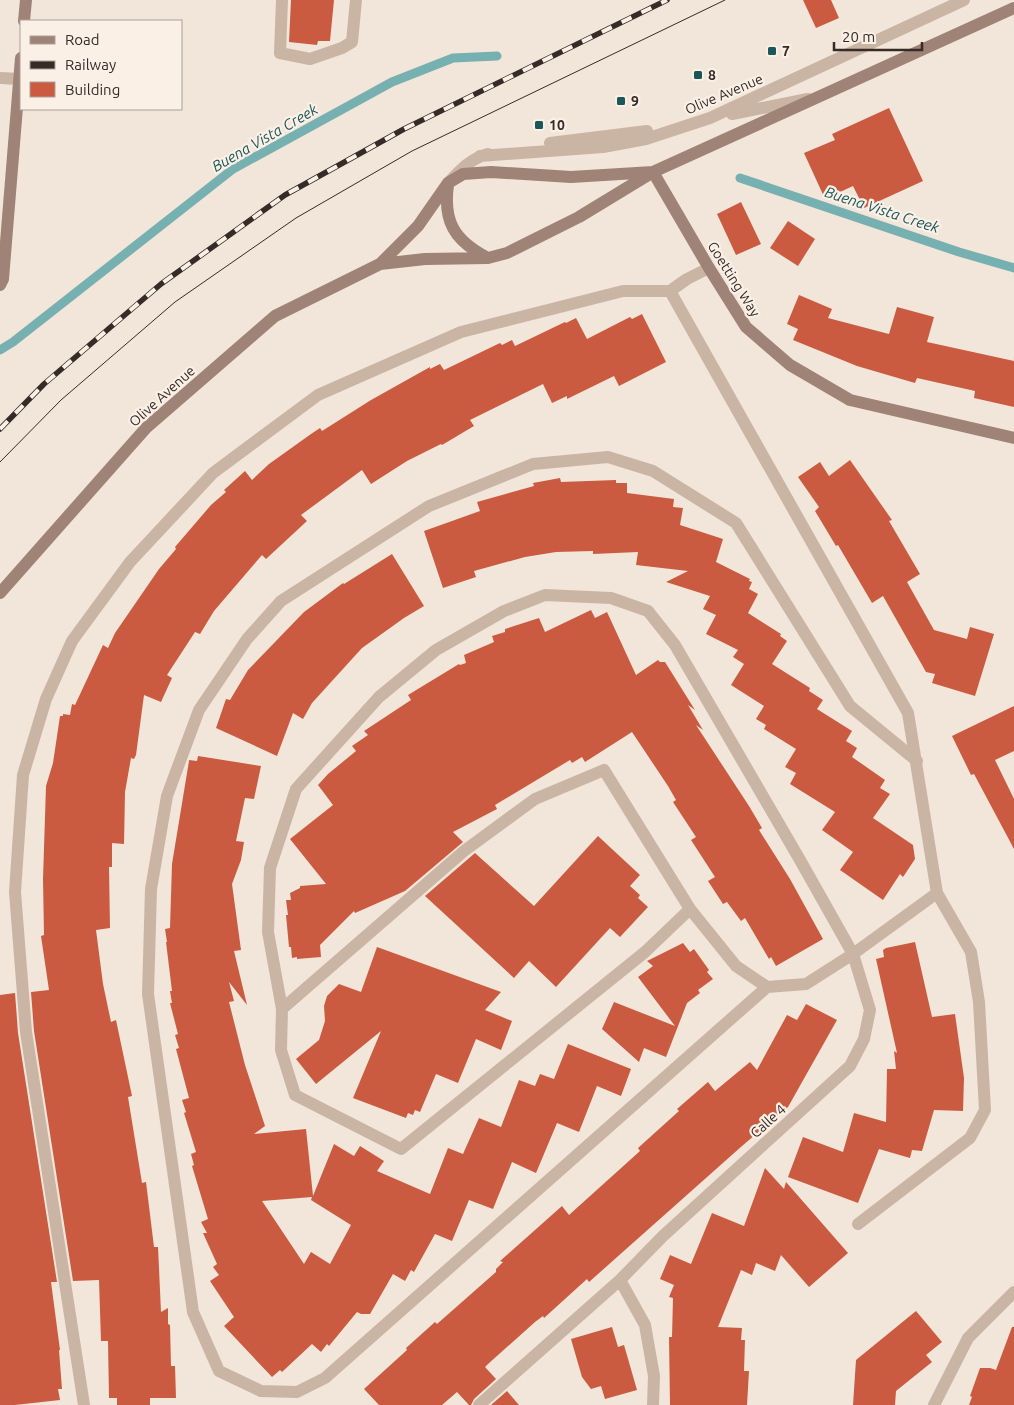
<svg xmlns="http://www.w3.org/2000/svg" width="1014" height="1405" font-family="Ubuntu,sans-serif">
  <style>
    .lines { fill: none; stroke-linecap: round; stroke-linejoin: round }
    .stream { stroke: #77b0b0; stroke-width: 9 }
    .building { fill: #ca5b40; fill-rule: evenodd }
    .lane { stroke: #cab5a5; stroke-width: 12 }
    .street { stroke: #cab5a5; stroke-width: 12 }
    .secondary { stroke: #9e8376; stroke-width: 12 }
    .tram { stroke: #362b27; stroke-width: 1 }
    .rail-casing { stroke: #362b27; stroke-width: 5.5 }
    .rail { stroke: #faf0e6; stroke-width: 4; stroke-dasharray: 11; stroke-linecap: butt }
    .poi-dot { fill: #1b5758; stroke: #faf0e6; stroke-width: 2 }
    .labels { text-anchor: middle; stroke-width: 4.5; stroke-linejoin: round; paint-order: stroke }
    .poi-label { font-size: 14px; font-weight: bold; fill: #362b27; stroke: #faf0e6; text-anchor: start }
    .street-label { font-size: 14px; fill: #362b27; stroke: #faf0e6 }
    .water-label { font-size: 15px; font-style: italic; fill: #1b5758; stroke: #faf0e6 }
  </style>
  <rect width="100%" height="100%" fill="#f2e5d9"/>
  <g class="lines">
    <path class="stream" d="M740,178l219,74 55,16
      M0,350l13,-8 220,-173 159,-87 61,-24 44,-2"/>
  </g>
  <path class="building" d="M291,0h43l-4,41h-12l-1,4 -28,-3z
    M803,0h28l8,18 -23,10z
    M889,108l34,73 -59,27 -11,-22 -28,13 -21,-46 31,-13 -3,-6z
    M741,202l20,42 -25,11 -19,-41z
    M788,221l27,18 -17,27 -28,-18z
    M799,295l33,14 -4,9 61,16 8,-27 37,10 -7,25 87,19v46l-40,-9 1,-7 -58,-13 -2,5 -58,-17 -64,-26 5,-11 -11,-5z
    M642,314l24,48 -47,24 -5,-10 -47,23v-3l-15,7 -9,-19 -73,36 4,6 -32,19 -1,-1 -34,17 -36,23 -9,-14 -61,45 6,6 -41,38 -4,-4 -48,56 -14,23 -5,-2 -28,43 5,3 -11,24 -17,-7 -8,60 -2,4 -3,-1 -6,34 -1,52 -12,-1v24h-3l1,61 -14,2 7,54 8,38 5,-2 16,76 -4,1 14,86 4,-1 8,65h4l3,65 7,-4v16l2,1 1,41h4l1,32h-26v7h-33v-7h-8l-1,-57h-7l-2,-61 -26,1 -39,-250 -3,-39 18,-2 -8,-54 3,-1 -1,-56 3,-93 7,-23 7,-47h3v-2l7,1 2,-11 3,1 28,-60 5,3 7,-15 44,-64 17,-20 -1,-2 36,-42 15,-13 -2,-2 21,-19 7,9 17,-16 42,-30 9,-6 2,3 49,-31 59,-33v2l10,-5 4,6 56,-27 2,2 10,-5 3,6 50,-24 1,1 10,-5 11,21 43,-22 2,2z
    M850,460l42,60 -3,1 31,53 -13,8 27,48 33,9 3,-12 24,7 -19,62 -43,-13 3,-9 -9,-2 -43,-76 -11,7 -34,-58 -2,1 -21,-35 4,-4 -21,-30 22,-15 9,14z
    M560,478l1,4 55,-2v3h11v10l47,6 -1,8 10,1 -3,17 43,14 -7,23 34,17 -1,2 3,1 -3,7 9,5 -10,19 33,21 -1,2 7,5 -15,23 38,24 -1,3 14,9 -6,9 35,22 -6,10 11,7 -5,9 33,23 -5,8 10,6 -17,24 40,27 2,14 -12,18 -3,-3 -17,26 -43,-30 13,-18 -31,-22 13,-18 -45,-28 6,-11 -11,-6 11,-18 -32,-20 2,-4 -10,-6 8,-13 -33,-21 13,-21 -11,-7 5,-7 -32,-16 10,-19 -13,-6 7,-13 -44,-14 22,-11 -52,-6 2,-13 -45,2v-3l-37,1 -31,5 -51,14 2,6 -33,11 -19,-57 56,-20 -3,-9 57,-16 -1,-3z
    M392,554l32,52 -20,12 -42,30 -50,55 -9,16 -10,-6 -16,43 -61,-28 10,-29 4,1 18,-30 56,-58 39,-29 1,1z
    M591,610l4,8 12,-6 29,63 22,-15 2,2h5l30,48 -7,-5 15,25 -7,-5 53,81 13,22 -3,2 31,49 33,60 -47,27 -5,-9 -2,2 -24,-41 -4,3 -14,-19 -4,2 -15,-23 7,-4 -24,-37 5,-3 -23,-35 3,-2 -8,-14 -36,-54 -47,30 -3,-5 -10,6 -2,-3 -75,45 2,4 -44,23 10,10 -58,49 -50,22 -1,-2 -34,34 1,12 -24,2v-2l-5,1 -1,-11h-2l-3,-32h2l-2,-15h5l-1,-7 10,-5v-2l26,-2 -36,-45 43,-34 -15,-20 10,-11 28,-23 -4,-5 16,-11 -4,-4 47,-31 -3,-5 51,-31 1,1 6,-2 -2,-8 30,-13 -2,-6 13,-4v-3l34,-11 6,14z
    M1014,706v45l-19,9 19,39v50l-40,-75 -3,1 -19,-39z
    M198,756l63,10 -7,33 -9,-1 -9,43 8,1 -3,18 -9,24 9,66 -7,1 13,54 -18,-23 5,19 -5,1 16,63 20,61 -11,8 52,-5 7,67 21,-52 20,12 6,-10 24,15 -7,10 53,23 18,-46 15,6 16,-36 22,9 18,-47 16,6 5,-12 14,5 14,-35 63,25 -10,27 -24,-10 -18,46 -22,-9 -21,50 -24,-11 -19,47 -24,-9 -17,41 -17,-7 -21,38 -3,-2 -6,11 -12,-7 -23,40h-9l-4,-2 -28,34 -2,-2 -6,8 -9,-8 -30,28 -2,-2 -8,7 -48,-51 10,-9 -24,-36 9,-6 -6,-8 4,-3 -14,-31h4l-6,-11 7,-3 -16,-53 2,-1 -3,-11 5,-2 -12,-39 2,-1 -4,-12 7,-2 -13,-49 3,-1 -4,-13 3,-1 -8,-31h2l-2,-12h2l-6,-49h1l-2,-13 5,-1 2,-64 17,-103v-1l8,1zM312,1197l-1,3 40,25 -21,39 -19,-12 -7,12 -42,-63z
    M598,836l42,39 -10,11 10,9 -2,3 10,9 -28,30 -10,-9 -54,59 -27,-26 -15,17 -89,-82 50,-43 59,53z
    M915,942l17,75 23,-3 9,64 -1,33 -29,-1 -12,41 -10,-1 -2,8 -31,-9 -21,54 -70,-26 15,-40 40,15 11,-39 32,9 1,-53h9l-2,-18 3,2 -21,-94 8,-2 -1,-7 3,-2z
    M683,943l7,9 4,-3 15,21 -2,2 6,7 -15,11 2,3 -13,10 -21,54 -22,-9 -5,14 -37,-33 12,-27 61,24 -37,-49 15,-11 -6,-5z
    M377,947l124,45 -16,18 27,11 -11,29 -25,-11 -18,44 -22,-9 -16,38 -5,-2 -2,5 -5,-2 -2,5 -53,-20 28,-67 -65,53 -20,-25 23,-19 6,-19 -1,-15 3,-10 12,-12 22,8z
    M15,993l3,40 39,249h-6l9,68h-1l3,39h-4l2,11 -45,5h-15v-410z
    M806,1004l31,16 -49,87 -46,39 -153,136 -2,-3 -43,39 -1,-2 -8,6 -47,42 -3,3 11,12 -22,20 -3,6h-2l-12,-13 -15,13h-63l-15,-16 43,-39 -1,-2 29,-26 2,2 59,-52v-3l7,-7 -3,-1 62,-55 7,9 71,-64 -2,-3 41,-37 -2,-2 31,-27 7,9 35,-29 7,8 30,-55 10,5z
    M765,1168l19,21 2,-7 62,71 -39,34 -28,-32 -6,16 -19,-8 -4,12 -11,-5 -23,57 24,1 -1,12h4l-1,31h5l-2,34h-77l-1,-68h3l1,-39 -4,-1 5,-12 -14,-6 10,-24 21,9 21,-51 32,13z
    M916,1311l26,31 -16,13 6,7 -36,29 -1,14h-42l3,-45z
    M612,1327l6,20 6,-2 13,45 -32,9 -4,-13 -10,3 -9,-12 -11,-38z
    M1012,1327h2v78h-45l3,-8 -2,-1 10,-28h10l6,2z
    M507,1391l12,14h-28z"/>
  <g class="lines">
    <path class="lane" d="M282,0l-2,53 30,6 32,-11 10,-6 4,-42
      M0,78l20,1
      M732,114l76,-15
      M550,143l97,-12
      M480,156l123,-9 43,-8 64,-21 254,-118
      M450,181c11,-12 22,-23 38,-27"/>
    <path class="street" d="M709,268l-22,11 -17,12 238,422 29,180 -84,61 -47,30 -39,3 -442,391 -28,14 -36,-1 -42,-20 -26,-59 -45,-318 3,-105 16,-93 32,-86 48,-71 34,-38 148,-95 104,-42 75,-7 45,14 83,52 114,183 67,55
      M282,1009l182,-158 71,-52 69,-29 86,139
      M858,1224l112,-86 15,-28 -6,-108 -8,-50 -34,-59
      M620,1280l25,45 9,51 -1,29
      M84,1405l-58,-373 -11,-140 8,-117 23,-76 26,-58 58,-79 83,-89 105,-78 143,-63 162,-41h47
      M479,1405l141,-125 43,-44 187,-170 14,-27 6,-29 -17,-56 -53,-94 -125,-215 -27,-34 -37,-13 -66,-3 -41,16 -68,39 -57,47 -83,92 -26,79 -2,64 14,77 -1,41 14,45 106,54 244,-197 45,-43 46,57 31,21
      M934,1405l34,-67 46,-46"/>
    <path class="secondary" d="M24,21l2,-21
      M653,172l56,96 37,59 44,38 60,35 164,38
      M448,185c-5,36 6,55 38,72
      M380,264l45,-5 63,-1 19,-5 72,-36 74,-45 361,-164
      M0,285l3,-6 18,-221
      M0,593l146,-165 129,-112 105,-52 38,-38 30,-43 15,-9 28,-2 80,5 82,-5"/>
    <path class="tram" d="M0,462l61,-62 114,-98 121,-84 116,-67 313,-151"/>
    <g class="rail-casing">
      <path id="rail" d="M0,429l44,-45 117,-100 124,-89 119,-66 263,-129"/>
    </g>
    <use href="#rail" class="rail"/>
  </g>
  <g class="poi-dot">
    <rect x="767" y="46" width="10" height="10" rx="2.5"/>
    <rect x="693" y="70" width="10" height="10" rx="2.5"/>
    <rect x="616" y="96" width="10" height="10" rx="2.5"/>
    <rect x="534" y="120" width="10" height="10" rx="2.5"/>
  </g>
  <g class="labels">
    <g class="poi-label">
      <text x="782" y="56">7</text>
      <text x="708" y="80">8</text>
      <text x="631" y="106">9</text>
      <text x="549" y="130">10</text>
    </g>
    <g class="street-label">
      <text transform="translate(724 94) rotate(-23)" y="5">Olive Avenue</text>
      <text transform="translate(734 279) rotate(58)" y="5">Goetting Way</text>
      <text transform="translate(162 396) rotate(-42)" y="5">Olive Avenue</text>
      <text transform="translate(768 1121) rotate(-42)" y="5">Calle 4</text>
    </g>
    <g class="water-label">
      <text transform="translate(265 138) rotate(-30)" y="5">Buena Vista Creek</text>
      <text transform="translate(882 210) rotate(18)" y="5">Buena Vista Creek</text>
    </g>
  </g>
  <rect x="20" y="20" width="162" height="90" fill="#faf0e6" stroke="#aca19a"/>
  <rect x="30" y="36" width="25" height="8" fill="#9e8376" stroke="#aca19a"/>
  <text x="65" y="45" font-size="15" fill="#362b27">Road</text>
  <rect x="30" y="61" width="25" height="8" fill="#362b27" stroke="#aca19a"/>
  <text x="65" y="70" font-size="15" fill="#362b27">Railway</text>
  <rect x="30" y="82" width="25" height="15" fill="#ca5b40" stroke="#aca19a"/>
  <text x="65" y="95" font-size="15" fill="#362b27">Building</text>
  <path d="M834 42v8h88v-8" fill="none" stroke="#362b27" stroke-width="2.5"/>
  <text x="842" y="42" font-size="15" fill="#362b27" stroke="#faf0e6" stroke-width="4" paint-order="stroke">20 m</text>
</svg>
